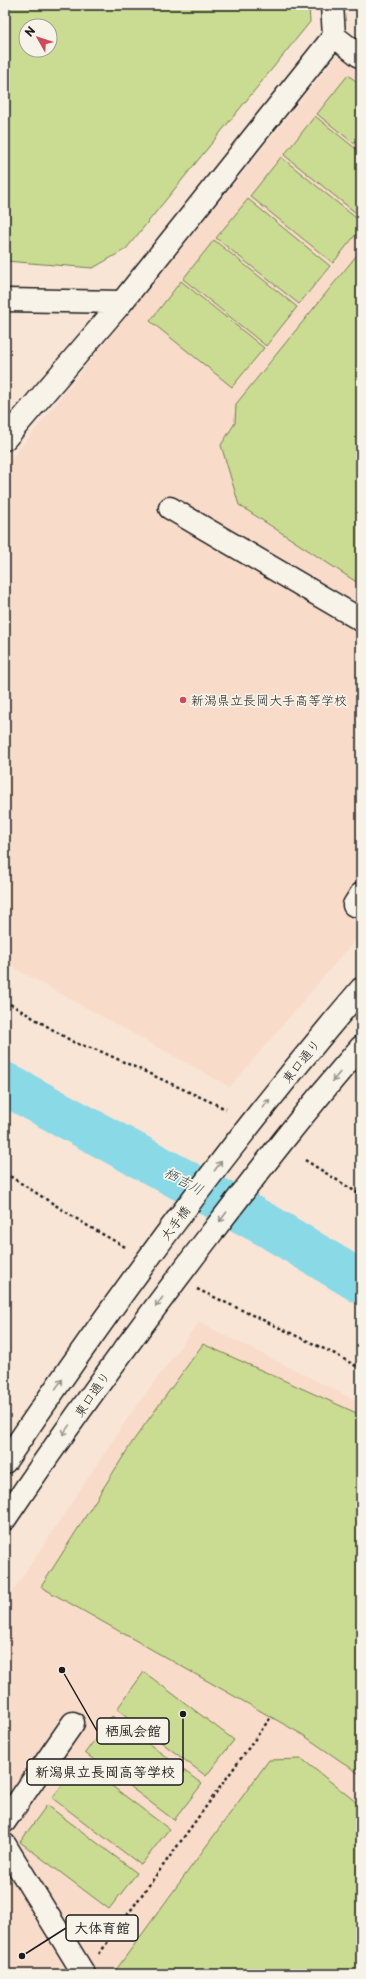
<svg xmlns="http://www.w3.org/2000/svg" width="366" height="1979" font-family="'Playpen Sans','Klee One',sans-serif">
  <style>
    .built { fill: #f9dbc9 }
    .green { fill: #c9dc91; stroke: #727c56; fill-rule: evenodd }
    .lines { fill: none; stroke-linecap: round; stroke-linejoin: round }
    .river { stroke: #8ad9e7; stroke-width: 43 }
    .minor-casing { stroke: #1c1c1c; stroke-width: 25 }
    .path { stroke: #1c1c1c; stroke-width: 2.5; stroke-dasharray: 3 3; stroke-linecap: butt }
    .minor { stroke: #f7f3e8; stroke-width: 22 }
    .oneway { stroke: #94928c }
    .poi-dot { fill: #d1495b; stroke: #f7f3e8; stroke-width: 1.5 }
    .labels { text-anchor: middle; stroke-width: 3.5; stroke-linejoin: round; paint-order: stroke }
    .poi-label { font-size: 13px; fill: #1c1c1c; stroke: #f7f3e8; text-anchor: start }
    .street-label { font-size: 13px; fill: #1c1c1c; stroke: #f7f3e8 }
    .water-label { font-size: 14px; font-style: italic; fill: #3d5559; stroke: #f7f3e8 }
    .leader { fill: none; stroke: #1c1c1c; stroke-width: 1.5 }
    .callout-dot { fill: #1c1c1c; stroke: #f7f3e8; stroke-width: 1.5 }
    .callout { fill: #f7f3e8; stroke: #1c1c1c; stroke-width: 1.5 }
    .callout-label { font-size: 14px; text-anchor: middle; font-weight: bold; fill: #1c1c1c }
  </style>
  <rect width="100%" height="100%" fill="#f8e5d6"/>
  <filter id="ink" filterUnits="userSpaceOnUse"><feTurbulence type="fractalNoise" baseFrequency=".025" numOctaves="2"/><feDisplacementMap in="SourceGraphic" scale="8" xChannelSelector="R" yChannelSelector="G"/><feConvolveMatrix kernelMatrix="1 2 1 2 8 2 1 2 1" color-interpolation-filters="sRGB"/></filter>
  <g filter="url(#ink)">
    <path class="built" d="M336,57h18l7,6v870l-131,154 -225,-124v-496z
      M199,1322l162,81v571h-264l-92,-149v-222l122,-184z
      M5,1865l67,109h-67z"/>
    <path class="green" d="M5,5h304l1,17 -184,227 -33,19 -88,-7zM26,26h24v24h-24z
      M348,75l13,10v64l-44,-35z
      M315,116l46,37v64l-77,-62z
      M281,157l80,65v6l-28,35 -83,-67z
      M248,199l82,67 -31,38 -83,-66z
      M214,240l83,67 -31,39 -83,-67z
      M361,250v335l-122,-80 -18,-60 14,-22 1,-19z
      M181,281l83,67 -32,39 -82,-66z
      M203,1344l158,71v360l-58,-40 -262,-148 92,-146z
      M144,1672l90,68 -28,36 -89,-67z
      M112,1716l90,68 -28,36 -89,-67z
      M302,1759l59,47v168h-248l156,-214z
      M80,1762l89,67 -28,36 -89,-67z
      M47,1805l90,68 -28,36 -89,-67z"/>
    <g class="lines">
      <path class="river" d="M5,1084l263,142 93,56"/>
      <g class="minor-casing">
        <path id="minor" d="M334,36l27,21
          M5,300l117,2
          M5,439l117,-137 212,-266 -2,-31
          M170,508l191,112
          M354,905l7,-11
          M5,1462c110,-163 228,-323 356,-473
          M5,1519c65,-97 134,-191 205,-284 49,-64 98,-128 151,-188
          M5,1821l68,-98
          M5,1845l79,129"/>
      </g>
      <path class="path" d="M5,1001l70,42 25,8 126,58
        M305,1160l56,35
        M5,1173l83,53 39,22
        M197,1289l138,65 26,15
        M99,1954l172,-237"/>
      <use href="#minor" class="minor"/>
    </g>
    <defs><path id="oneway-shaft" d="M-6 0H5M1.5-3L5.5 0L1.5 3" fill="none" stroke-width="1.6" stroke-linecap="round" stroke-linejoin="round"/></defs>
    <g class="oneway">
      <use href="#oneway-shaft" transform="translate(336 1077) rotate(130)"/>
      <use href="#oneway-shaft" transform="translate(266 1104) rotate(-52)"/>
      <use href="#oneway-shaft" transform="translate(218 1166) rotate(-53)"/>
      <use href="#oneway-shaft" transform="translate(223 1217) rotate(127)"/>
      <use href="#oneway-shaft" transform="translate(159 1302) rotate(127)"/>
      <use href="#oneway-shaft" transform="translate(59 1384) rotate(-54)"/>
      <use href="#oneway-shaft" transform="translate(66 1430) rotate(125)"/>
    </g>
  </g>
  <circle class="poi-dot" cx="183" cy="700" r="4"/>
  <g class="labels">
    <g class="poi-label">
      <text x="191" y="705">新潟県立長岡大手高等学校</text>
    </g>
    <g class="street-label">
      <text transform="translate(301 1061) rotate(-51)" y="5">東口通り</text>
      <text transform="translate(175 1223) rotate(-53)" y="5">大手橋</text>
      <text transform="translate(92 1394) rotate(-55)" y="5">東口通り</text>
    </g>
    <g class="water-label">
      <text transform="translate(184 1181) rotate(28)" y="5">栖吉川</text>
    </g>
  </g>
  <path class="leader" d="M62 1670L97 1731M183 1714L183 1772M22 1956L66 1928"/>
  <g class="callout-dot">
    <circle cx="62" cy="1670" r="4"/>
    <circle cx="183" cy="1714" r="4"/>
    <circle cx="22" cy="1956" r="4"/>
  </g>
  <g class="callout">
    <rect x="97" y="1718" width="72" height="26" rx="4"/>
    <rect x="27" y="1759" width="156" height="26" rx="4"/>
    <rect x="66" y="1915" width="72" height="26" rx="4"/>
  </g>
  <g class="callout-label">
    <text x="133" y="1736">栖風会館</text>
    <text x="105" y="1777">新潟県立長岡高等学校</text>
    <text x="102" y="1933">大体育館</text>
  </g>
  <rect width="366" height="1979" fill="none" stroke="#f7f3e8" stroke-width="20"/>
  <rect x="10" y="10" width="346" height="1959" fill="none" stroke="#1c1c1c" stroke-width="1.5" filter="url(#ink)"/>
  <g transform="translate(38 38) rotate(309)"><circle r="19" fill="#f7f3e8" stroke="#9f9d96"/>
  <path d="M0-3L7 15L0 10L-7 15Z" fill="#d1495b"/>
  <text y="-6" font-size="11" font-weight="bold" text-anchor="middle" fill="#1c1c1c">N</text>
  </g>
</svg>
